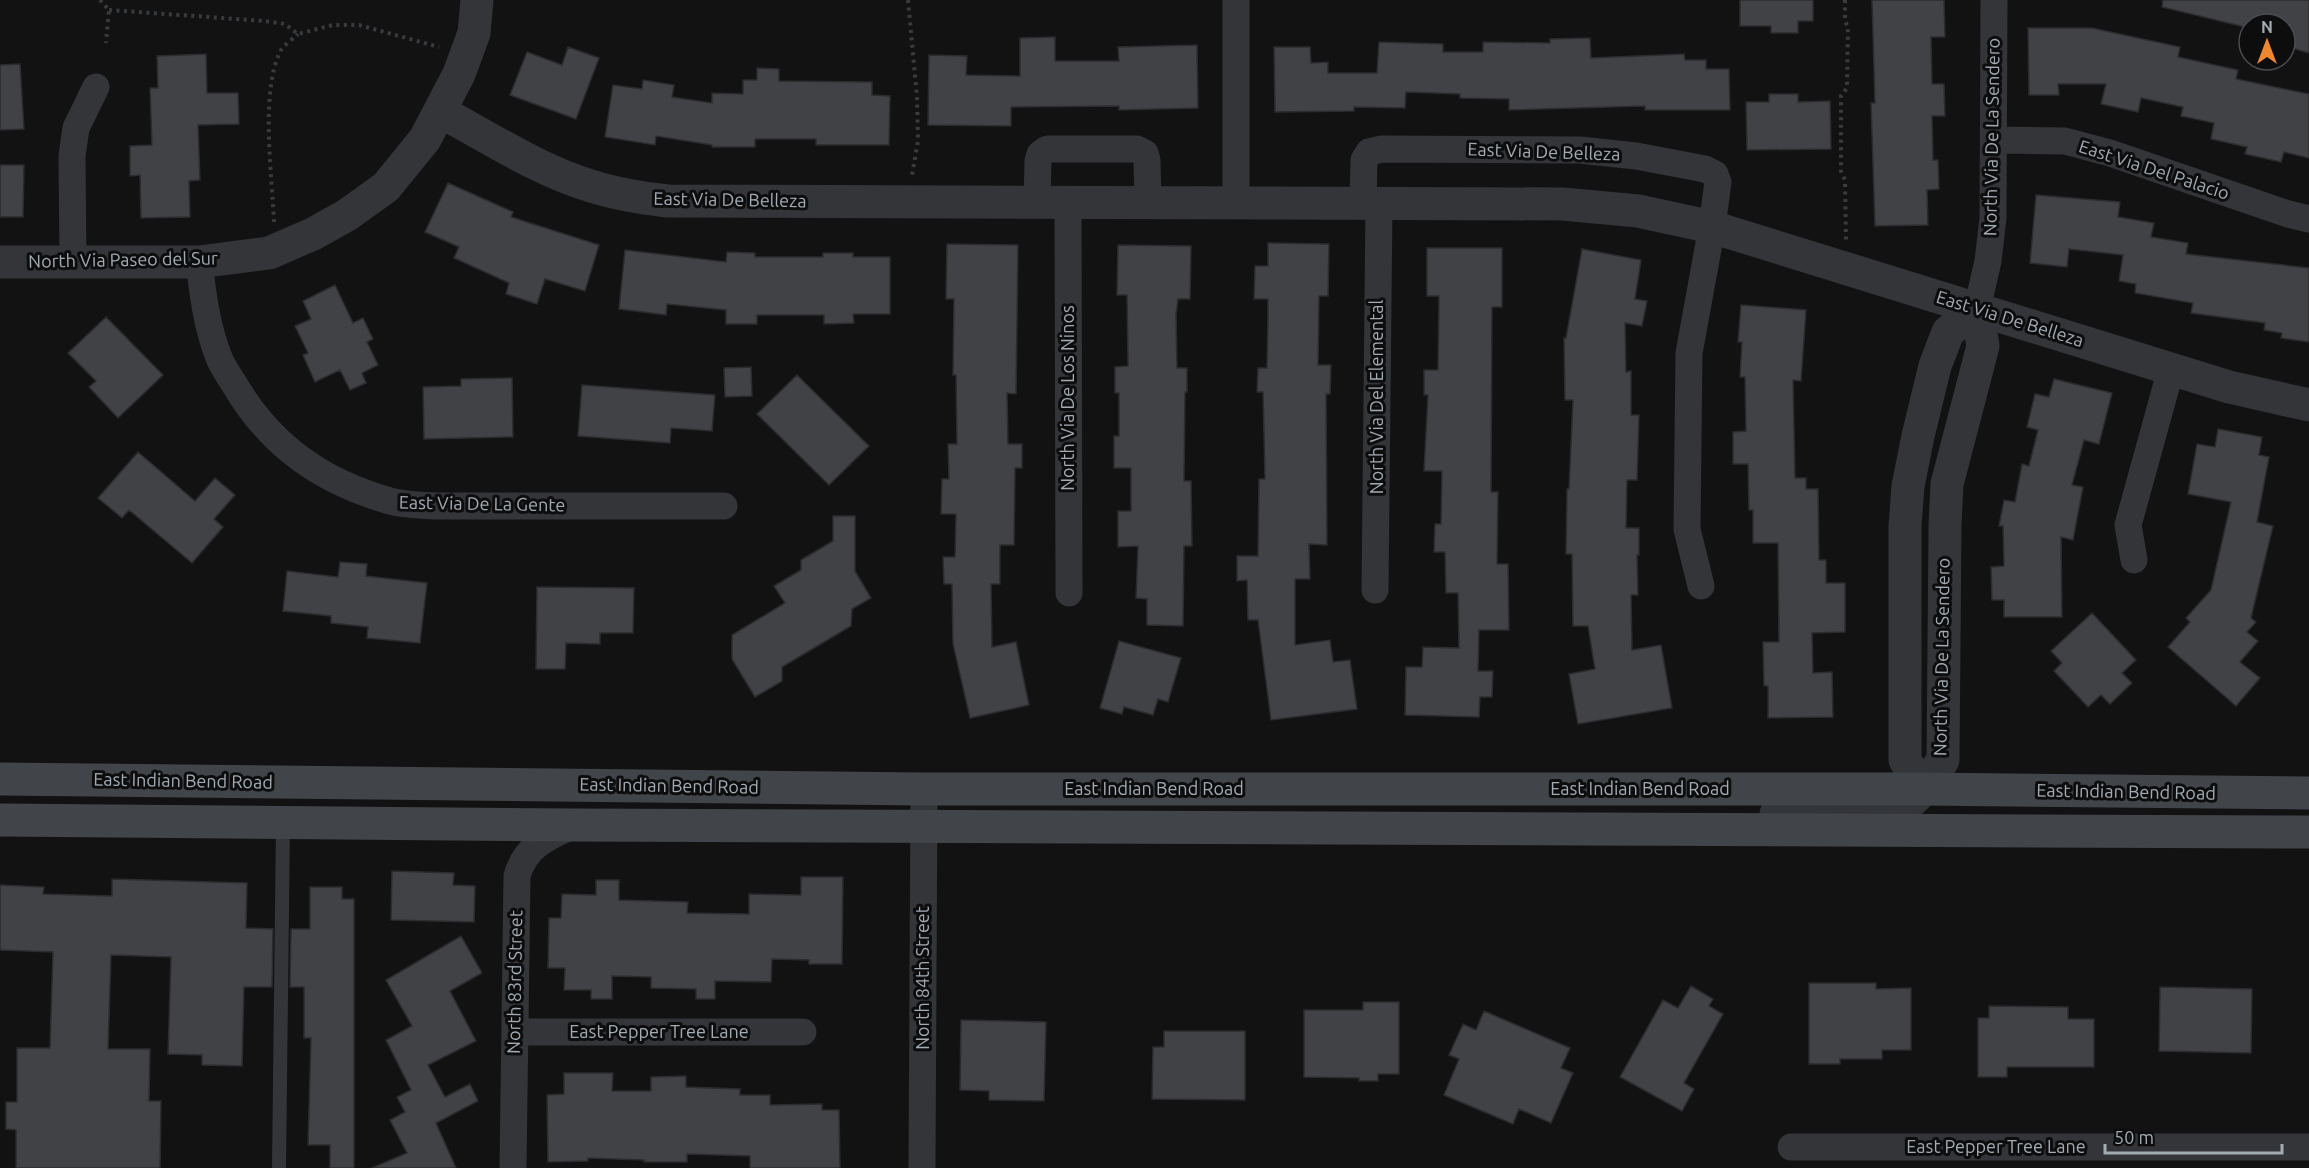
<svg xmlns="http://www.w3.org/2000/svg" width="2309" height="1168" font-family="Ubuntu,sans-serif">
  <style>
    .building { fill: #414246; stroke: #2c2c2f; stroke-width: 1.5 }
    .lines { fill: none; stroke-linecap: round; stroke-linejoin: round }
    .path { stroke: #393c3f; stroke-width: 4; stroke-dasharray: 3 4.5; stroke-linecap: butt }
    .service { stroke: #333538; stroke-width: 14 }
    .minor { stroke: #333538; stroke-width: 27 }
    .tertiary { stroke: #333538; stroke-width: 33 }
    .secondary { stroke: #414448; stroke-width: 33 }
    .labels { text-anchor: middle; stroke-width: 6; stroke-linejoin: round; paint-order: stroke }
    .street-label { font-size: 18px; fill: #a3abb3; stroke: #0d0d0e }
  </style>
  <rect width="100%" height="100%" fill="#121213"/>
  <path class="building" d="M1740,0h73v21h-15v12h-27v-7h-31z
    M1872,0h72l1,37h-14l1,47h12l1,32h-13l1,44h5l1,29 -12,1 1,35 -53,1 -4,-123h4z
    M2163,0h146v53l-24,-7v-22h-36v4l-87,-21z
    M2028,28h64l88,19 -2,10 60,13 -2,9 73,15v64l-25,-6 -3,10 -36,-8 2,-7 -36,-8 3,-16 -33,-7 2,-9 -42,-9 -3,14 -37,-8 5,-20h-48l1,11h-30z
    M1055,37v24h64l-1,-14 79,-2 1,63 -79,2v-4l-108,1v19l-83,-1 1,-70 38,1 -1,19 54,1v-38z
    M1590,38l1,20 93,-4 1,6h21v9h23l1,41h-85v-4l-136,4v-11l-49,-1v-4l-54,-2 -1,16 -51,-1v4l-79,1 -1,-65h36l1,16 17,-1v11h49l2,-31 64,2v8h40v-10l67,1v-4z
    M568,47l31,11 -23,61 -66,-24 17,-43 35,13z
    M206,54l1,39h31l1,31 -41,1 2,55 -11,1 1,36 -49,1 -1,-43 -10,1v-30l22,-1 -2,-57h8l-1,-32z
    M20,64l4,65 -24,1v-65z
    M757,68l22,1v12l93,1v13l18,1 -1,49h-73v-6h-61v8h-43v-2l-56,-9 -1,9 -50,-8 8,-52 29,4 1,-9 31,5 -2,12 40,6v-10l31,1v-14h14z
    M1769,94h29v8l32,-1 1,48 -84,1 -1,-48h23z
    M0,165h24l-1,52h-23z
    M448,183l65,29 -2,5 88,28 -14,46 -40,-12 -8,25 -31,-10 3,-11 -55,-25 5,-11 -34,-15z
    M2036,195l84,7 -2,15 36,6 -3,14 37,6 -2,11 123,14v74l-28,-4 1,-5 -18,-3 1,-7 -74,-10 2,-10 -58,-10 1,-9 -17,-3 4,-26 -54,-6 -2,18 -37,-4z
    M1268,243l61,1 -1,52h-9l-1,69h13l-1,29h-4l1,151 -18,-1 1,35h-15v66l35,-5 3,22 17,-2 7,49 -86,11 -13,-100h-10l-1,-40 -10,1v-25h21l1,-77h6l-2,-87h-6l1,-24h9l1,-52v-17h-14l1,-33h13z
    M947,244l71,1 -2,149 -9,-1 1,51h14v24h-7l-1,77h-14v39h-9l1,63 24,-5 13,63 -59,13 -17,-74 -1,-60h-8l-1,-27h12l1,-43h-15l1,-35h7l-1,-35h9l-1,-69h-3l1,-76h-8z
    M1118,245l73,1 -1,53h-12l-2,16 1,53h10v24h-2l-1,89h7l1,65h-8l-1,80 -36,-1v-26l-11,-1 2,-52 -20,1v-36h13v-43h-17v-32h5v-43h-4v-26l13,-1 -1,-71h-10z
    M1427,248h75v59h-10l-1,185h7l-1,72h11l1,66h-30l-1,41h15l-1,26h-12l-1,20 -74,-2 1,-48h16l1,-20 36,1 -1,-55h-12l-1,-41h-11l1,-28h6l1,-53h-18l4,-76h-4v-25h14l1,-74h-12z
    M1582,249l59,11 -6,39 12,2 -5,25 -17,-3 1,49 5,-1v44h8l-2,65h-10l-1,48h13v27h-2l1,40h-7l1,55 29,-5 11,63 -94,16 -9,-50 26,-5 -7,-43h-15l-1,-72h-6l1,-65h2l4,-89h-8l-1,-62h2z
    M625,250l101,12 1,-10 28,1v4h68v-4h30v4h37v57h-37l1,9 -30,1v-9h-67v9h-31v-14l-59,-6 -1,11 -47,-6z
    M335,285l18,38 10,-5 10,21 -6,3 11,23 -16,8 4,10 -16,7 -10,-20 -25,12 -12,-27 5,-2 -13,-27 16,-7 -8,-18z
    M1741,305l65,5 -5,71 -8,-1 2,98h11v11h12l1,71h7v23h19v49l-33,1 1,40 19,-1 1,45 -65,1v-32h-4l-1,-44h16l-1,-99h-25v-33h-4l-1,-46h-15v-32l13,-1 -1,-54h-5l2,-35h-4z
    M106,317l57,58 -45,43 -29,-31 7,-6 -28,-28z
    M751,367l1,29 -27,1 -1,-29z
    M797,375l72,71 -40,39 -72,-71z
    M512,378l1,59 -89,2 -1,-52 38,-1v-7z
    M2054,379l58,14 -13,51 -15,-4 -12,45 11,2 -10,53 -12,-3 1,80h-58v-17h-12l-1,-33 13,-1 -1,-40h-4l5,-26 11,2 7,-38 7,2 9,-36 -11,-3 8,-33 14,3z
    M582,385l133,10 -3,36 -41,-3 -1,15 -92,-7z
    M2218,429l44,8 -3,18 10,2 -12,65 16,4 -22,92 5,4 -9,10 11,9 -18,21 20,16 -24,28 -68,-59 22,-25 -4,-4 25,-28 20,-88 -43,-8 9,-50 18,3z
    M138,452l57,49 20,-23 20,17 -21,24 9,8 -31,36 -63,-53 -7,8 -24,-20z
    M833,516h22v55l16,27 -19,11 -1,17 -69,41v14l-27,16 -23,-38v-24l53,-32 -11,-17 27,-16v-10l32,-19z
    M340,562l27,2 -1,12 61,7 -7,60 -53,-5 1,-11 -37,-4v-7l-48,-5 4,-40 51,6z
    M537,587l97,1 -1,45h-33v11l-34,-1 -1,26h-29z
    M2092,613l44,47 -14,13 10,10 -22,21 -9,-9 -13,12 -34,-36 8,-8 -11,-12z
    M1119,641l62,17 -13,44 -10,-3 -5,16 -29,-8 -2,7 -22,-6z
    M392,871l62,2 -1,12 22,1 -1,36 -83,-2z
    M801,877h42l-1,87h-33v-4l-37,-1 -1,23 -56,-1v18h-19v-10l-45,-1v-11l-39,-1v23h-21v-9h-27l1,-22h-17l1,-50h12l1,-24 34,1v-15h23v20l69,2 -1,11 62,1v-20l52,1z
    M112,879l135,4 -1,45 27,1 -1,58h-28l-2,79 -40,-1v-10l-34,-1 3,-97 -60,-2 -3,94h42l-1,52h12l-1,67h-144v-38l-10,-1v-27h11v-54h33l3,-96 -53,-2v-65l44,2 -1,7 69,2z
    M310,887h32v12h12v269h-24v-23h-22l3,-107h-7v-51h-14l1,-58h19z
    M461,936l21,37 -32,18 26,50 -48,24 17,32 25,-13 8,17 -42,22 20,45h-84l35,-15 -17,-33 15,-8 -8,-15 14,-7 -25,-50 26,-14 -26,-46z
    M1809,983h67v6l35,-1v62h-29v9h-42v5h-31z
    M1691,986l22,13 -4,7 14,8 -39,69 10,6 -12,22 -62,-34 43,-77 15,8z
    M2160,987l92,2 -1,64 -92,-2z
    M1363,1002h36v72h-21v7h-19v-3l-55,-1v-67h59z
    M1989,1006l79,1v12h26v48h-87v10h-29v-59h11z
    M1484,1011l86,37 -9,20 12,5 -22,50 -32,-14 -6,15 -69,-29 15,-36 -10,-4 14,-31 13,6z
    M961,1020l85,2 -2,79 -55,-1v-9l-29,-1z
    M1164,1031h81v69l-93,-1 1,-52h11z
    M564,1073h49l-1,18h39v-14l35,-1v11l54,2v6h30v10l52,-1v6h17l1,58h-90v-12l-63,-2v8h-43v-2l-56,-2v3l-40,1 -1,-67 17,-1z"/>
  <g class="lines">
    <path class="path" d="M100,0l9,10 -3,33
      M908,0l9,97 1,44 -6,34
      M1845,0v21l3,6 -1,61 -6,8v75l4,9 1,61
      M109,10l156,11 20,3 13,10 35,-9h26l80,22
      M274,222c-2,-46 -14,-133 7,-172 4,-6 12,-11 17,-16"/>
    <path class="service" d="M279,1168l4,-346"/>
    <path class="minor" d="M1995,140l70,1 45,12 178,61 21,5
      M1037,202l1,-41 2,-7 7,-5h90l8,4 2,7 1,43
      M1068,202l1,391
      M1236,202v-202
      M1363,203l1,-43 5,-8 13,-3 198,1 56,6 69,13 10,5 3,8 -6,45 -23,126 -2,176 14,57
      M199,262c4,33 8,67 21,98 4,9 11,19 16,27 36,60 87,95 154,114 14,4 31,4 45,5h289
      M73,263l-1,-107 4,-28 20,-41
      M1977,309l11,-48 5,-43 1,-218
      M2134,560l-6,-35 43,-156
      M1375,590l4,-387
      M515,1032h288
      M1791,1147h518
      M513,1168l4,-292c9,-31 30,-38 57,-51
      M922,1168l2,-379"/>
    <path class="tertiary" d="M441,112c49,26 97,58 150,74 25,8 50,12 77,15l895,3 75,7 74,16 517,160 80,18
      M0,262h199l70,-9 44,-19 34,-19 39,-28 39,-48 34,-65 15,-41 3,-33
      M1922,789l-17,-29v-234l3,-40 10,-50 17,-70 13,-34 29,-23
      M1776,814c31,0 103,6 128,-8 17,-9 28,-31 39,-46l2,-235 2,-41 36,-138 -6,-37"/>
    <path class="secondary" d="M0,779l924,10h998l387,4
      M0,820l574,5 1735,7"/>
  </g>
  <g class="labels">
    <g class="street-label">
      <text transform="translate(1992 137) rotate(-89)" y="6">North Via De La Sendero</text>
      <text transform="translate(1544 152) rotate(2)" y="6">East Via De Belleza</text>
      <text transform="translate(2154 170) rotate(18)" y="6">East Via Del Palacio</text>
      <text transform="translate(730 200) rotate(1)" y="6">East Via De Belleza</text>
      <text transform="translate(123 260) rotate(-1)" y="6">North Via Paseo del Sur</text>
      <text transform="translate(2010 319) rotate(17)" y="6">East Via De Belleza</text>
      <text transform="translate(1377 397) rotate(-90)" y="6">North Via Del Elemental</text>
      <text transform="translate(1068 398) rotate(-90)" y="6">North Via De Los Ninos</text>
      <text transform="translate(482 504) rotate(1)" y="6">East Via De La Gente</text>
      <text transform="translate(1942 657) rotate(-89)" y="6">North Via De La Sendero</text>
      <text transform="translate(183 781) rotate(1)" y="6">East Indian Bend Road</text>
      <text transform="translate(669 786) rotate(1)" y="6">East Indian Bend Road</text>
      <text x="1154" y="795">East Indian Bend Road</text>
      <text x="1640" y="795">East Indian Bend Road</text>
      <text transform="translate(2126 792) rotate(1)" y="6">East Indian Bend Road</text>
      <text transform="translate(923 978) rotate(-90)" y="6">North 84th Street</text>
      <text transform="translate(515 982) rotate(-89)" y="6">North 83rd Street</text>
      <text x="659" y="1038">East Pepper Tree Lane</text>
      <text x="1996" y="1153">East Pepper Tree Lane</text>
    </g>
  </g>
  <g transform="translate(2267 42)"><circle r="28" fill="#0d0d0e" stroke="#494c50" stroke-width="1.5"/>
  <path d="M0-4.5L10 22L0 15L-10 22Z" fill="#ed8730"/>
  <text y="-9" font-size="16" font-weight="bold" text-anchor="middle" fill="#a3abb3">N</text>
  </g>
  <path d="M2105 1144v9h177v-9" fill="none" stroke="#a3abb3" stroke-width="3"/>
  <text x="2114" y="1144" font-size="18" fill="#a3abb3" stroke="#0d0d0e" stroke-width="4.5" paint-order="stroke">50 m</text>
</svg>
